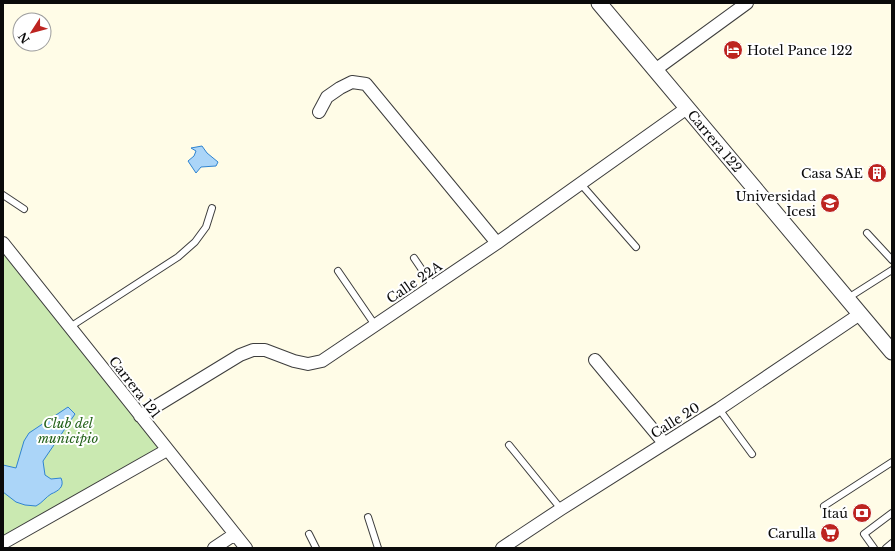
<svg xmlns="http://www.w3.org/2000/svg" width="895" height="551" font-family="'Libre Baskerville',serif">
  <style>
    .green { fill: #cae9b1 }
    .water { fill: #abd5f8; stroke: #3084d1 }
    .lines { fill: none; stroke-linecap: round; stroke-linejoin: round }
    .service-casing { stroke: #3d3d3d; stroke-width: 8 }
    .minor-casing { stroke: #3d3d3d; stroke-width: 14 }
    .tertiary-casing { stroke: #3d3d3d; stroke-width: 17 }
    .service { stroke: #fff; stroke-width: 6 }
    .minor { stroke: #fff; stroke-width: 12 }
    .tertiary { stroke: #fff; stroke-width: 15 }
    .labels { text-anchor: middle; stroke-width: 4; stroke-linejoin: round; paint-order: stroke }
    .poi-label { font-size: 13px; fill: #0a0a0a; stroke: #fff; text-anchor: end }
    .street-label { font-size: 13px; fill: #0a0a0a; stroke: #fff }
    .park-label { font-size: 13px; font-style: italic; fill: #24621a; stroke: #fff }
  </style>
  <rect width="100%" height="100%" fill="#fffce7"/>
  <path class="green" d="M3,243l164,207 -164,93z"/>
  <path class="water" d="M202,146l5,7 11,9 -2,4 -15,1 -5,6 -8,-12 6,-5 2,-5 -5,-3z
    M68,407l7,7 -32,47 2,14 6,4 10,-1c4,9 -3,13 -10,16 -5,3 -9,9 -15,12l-11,-1 -9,-3 -13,-10v-27l13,3 8,-27 5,-8z"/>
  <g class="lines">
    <g class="service-casing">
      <path id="service" d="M580,183l56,64
        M3,195l21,14
        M867,233l25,27
        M414,258l19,28
        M338,271l37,54
        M848,298l44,-28
        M70,327l108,-70 17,-15 11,-15 6,-19
        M719,409l33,45
        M509,445l52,64
        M824,506l68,-44
        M368,517l10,31
        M309,534l7,14
        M874,548l-10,-14 28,-21
        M886,548l6,-5"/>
    </g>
    <g class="minor-casing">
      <path id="minor" d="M655,70l92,-67
        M319,112l8,-15 13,-9 12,-6 14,2 131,159
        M3,243l243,305
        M595,360l69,83
        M140,416l100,-61 13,-5h12l29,11 14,3 14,-3 175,-118 190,-135
        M3,543l164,-93
        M214,548l21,-14
        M502,548l59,-39 158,-100 141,-95"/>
    </g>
    <g class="tertiary-casing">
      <path id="tertiary" d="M599,3l293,349"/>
    </g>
    <use href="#service" class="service"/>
    <use href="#minor" class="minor"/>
    <use href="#tertiary" class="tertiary"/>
  </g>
  <defs>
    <g id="hotel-disc" transform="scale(1)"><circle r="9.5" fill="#bd2420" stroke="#fff"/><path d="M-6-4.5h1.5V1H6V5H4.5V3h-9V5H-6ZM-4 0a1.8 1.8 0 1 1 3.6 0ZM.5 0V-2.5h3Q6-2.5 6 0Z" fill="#fff"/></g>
    <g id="building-disc" transform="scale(1)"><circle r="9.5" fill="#bd2420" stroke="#fff"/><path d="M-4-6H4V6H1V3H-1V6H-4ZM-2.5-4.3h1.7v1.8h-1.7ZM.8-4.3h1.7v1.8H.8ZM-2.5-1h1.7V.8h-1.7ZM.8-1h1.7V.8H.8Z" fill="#fff"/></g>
    <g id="university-disc" transform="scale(1)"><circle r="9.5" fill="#bd2420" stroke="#fff"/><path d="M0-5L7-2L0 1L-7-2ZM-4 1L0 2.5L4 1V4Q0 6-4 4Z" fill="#fff"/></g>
    <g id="bank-disc" transform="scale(1)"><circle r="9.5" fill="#bd2420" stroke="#fff"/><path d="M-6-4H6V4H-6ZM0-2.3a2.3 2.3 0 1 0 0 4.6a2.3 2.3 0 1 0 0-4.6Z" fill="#fff"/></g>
    <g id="supermarket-disc" transform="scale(1)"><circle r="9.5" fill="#bd2420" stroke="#fff"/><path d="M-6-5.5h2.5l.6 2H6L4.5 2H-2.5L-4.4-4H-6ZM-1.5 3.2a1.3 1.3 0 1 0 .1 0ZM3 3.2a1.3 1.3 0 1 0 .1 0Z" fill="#fff"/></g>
  </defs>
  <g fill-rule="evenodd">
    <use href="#hotel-disc" x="733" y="50"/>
    <use href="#building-disc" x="877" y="173"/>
    <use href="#university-disc" x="830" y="203"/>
    <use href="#bank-disc" x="862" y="513"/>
    <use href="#supermarket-disc" x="830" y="533"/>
  </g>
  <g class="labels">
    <g class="poi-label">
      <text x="747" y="55" text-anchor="start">Hotel Pance 122</text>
      <text x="863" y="178">Casa SAE</text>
      <text x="816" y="201">Universidad<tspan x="816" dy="15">Icesi</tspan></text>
      <text x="848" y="518">Itaú</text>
      <text x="816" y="538">Carulla</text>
    </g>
    <g class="street-label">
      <text transform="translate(715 141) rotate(50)" y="5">Carrera 122</text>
      <text transform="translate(414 282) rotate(-34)" y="5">Calle 22A</text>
      <text transform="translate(135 387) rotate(52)" y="5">Carrera 121</text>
      <text transform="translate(675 420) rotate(-32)" y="5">Calle 20</text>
    </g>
    <g class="park-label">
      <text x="68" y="428">Club del<tspan x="68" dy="15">municipio</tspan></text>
    </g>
  </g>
  <rect width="895" height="551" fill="none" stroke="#0a0a0a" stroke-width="8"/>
  <g transform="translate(32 32) rotate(234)"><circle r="19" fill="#ffffff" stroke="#9d9d9d"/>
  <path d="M0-3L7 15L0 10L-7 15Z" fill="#bd2420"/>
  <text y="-6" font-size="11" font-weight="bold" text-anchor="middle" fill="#0a0a0a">N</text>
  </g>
</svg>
